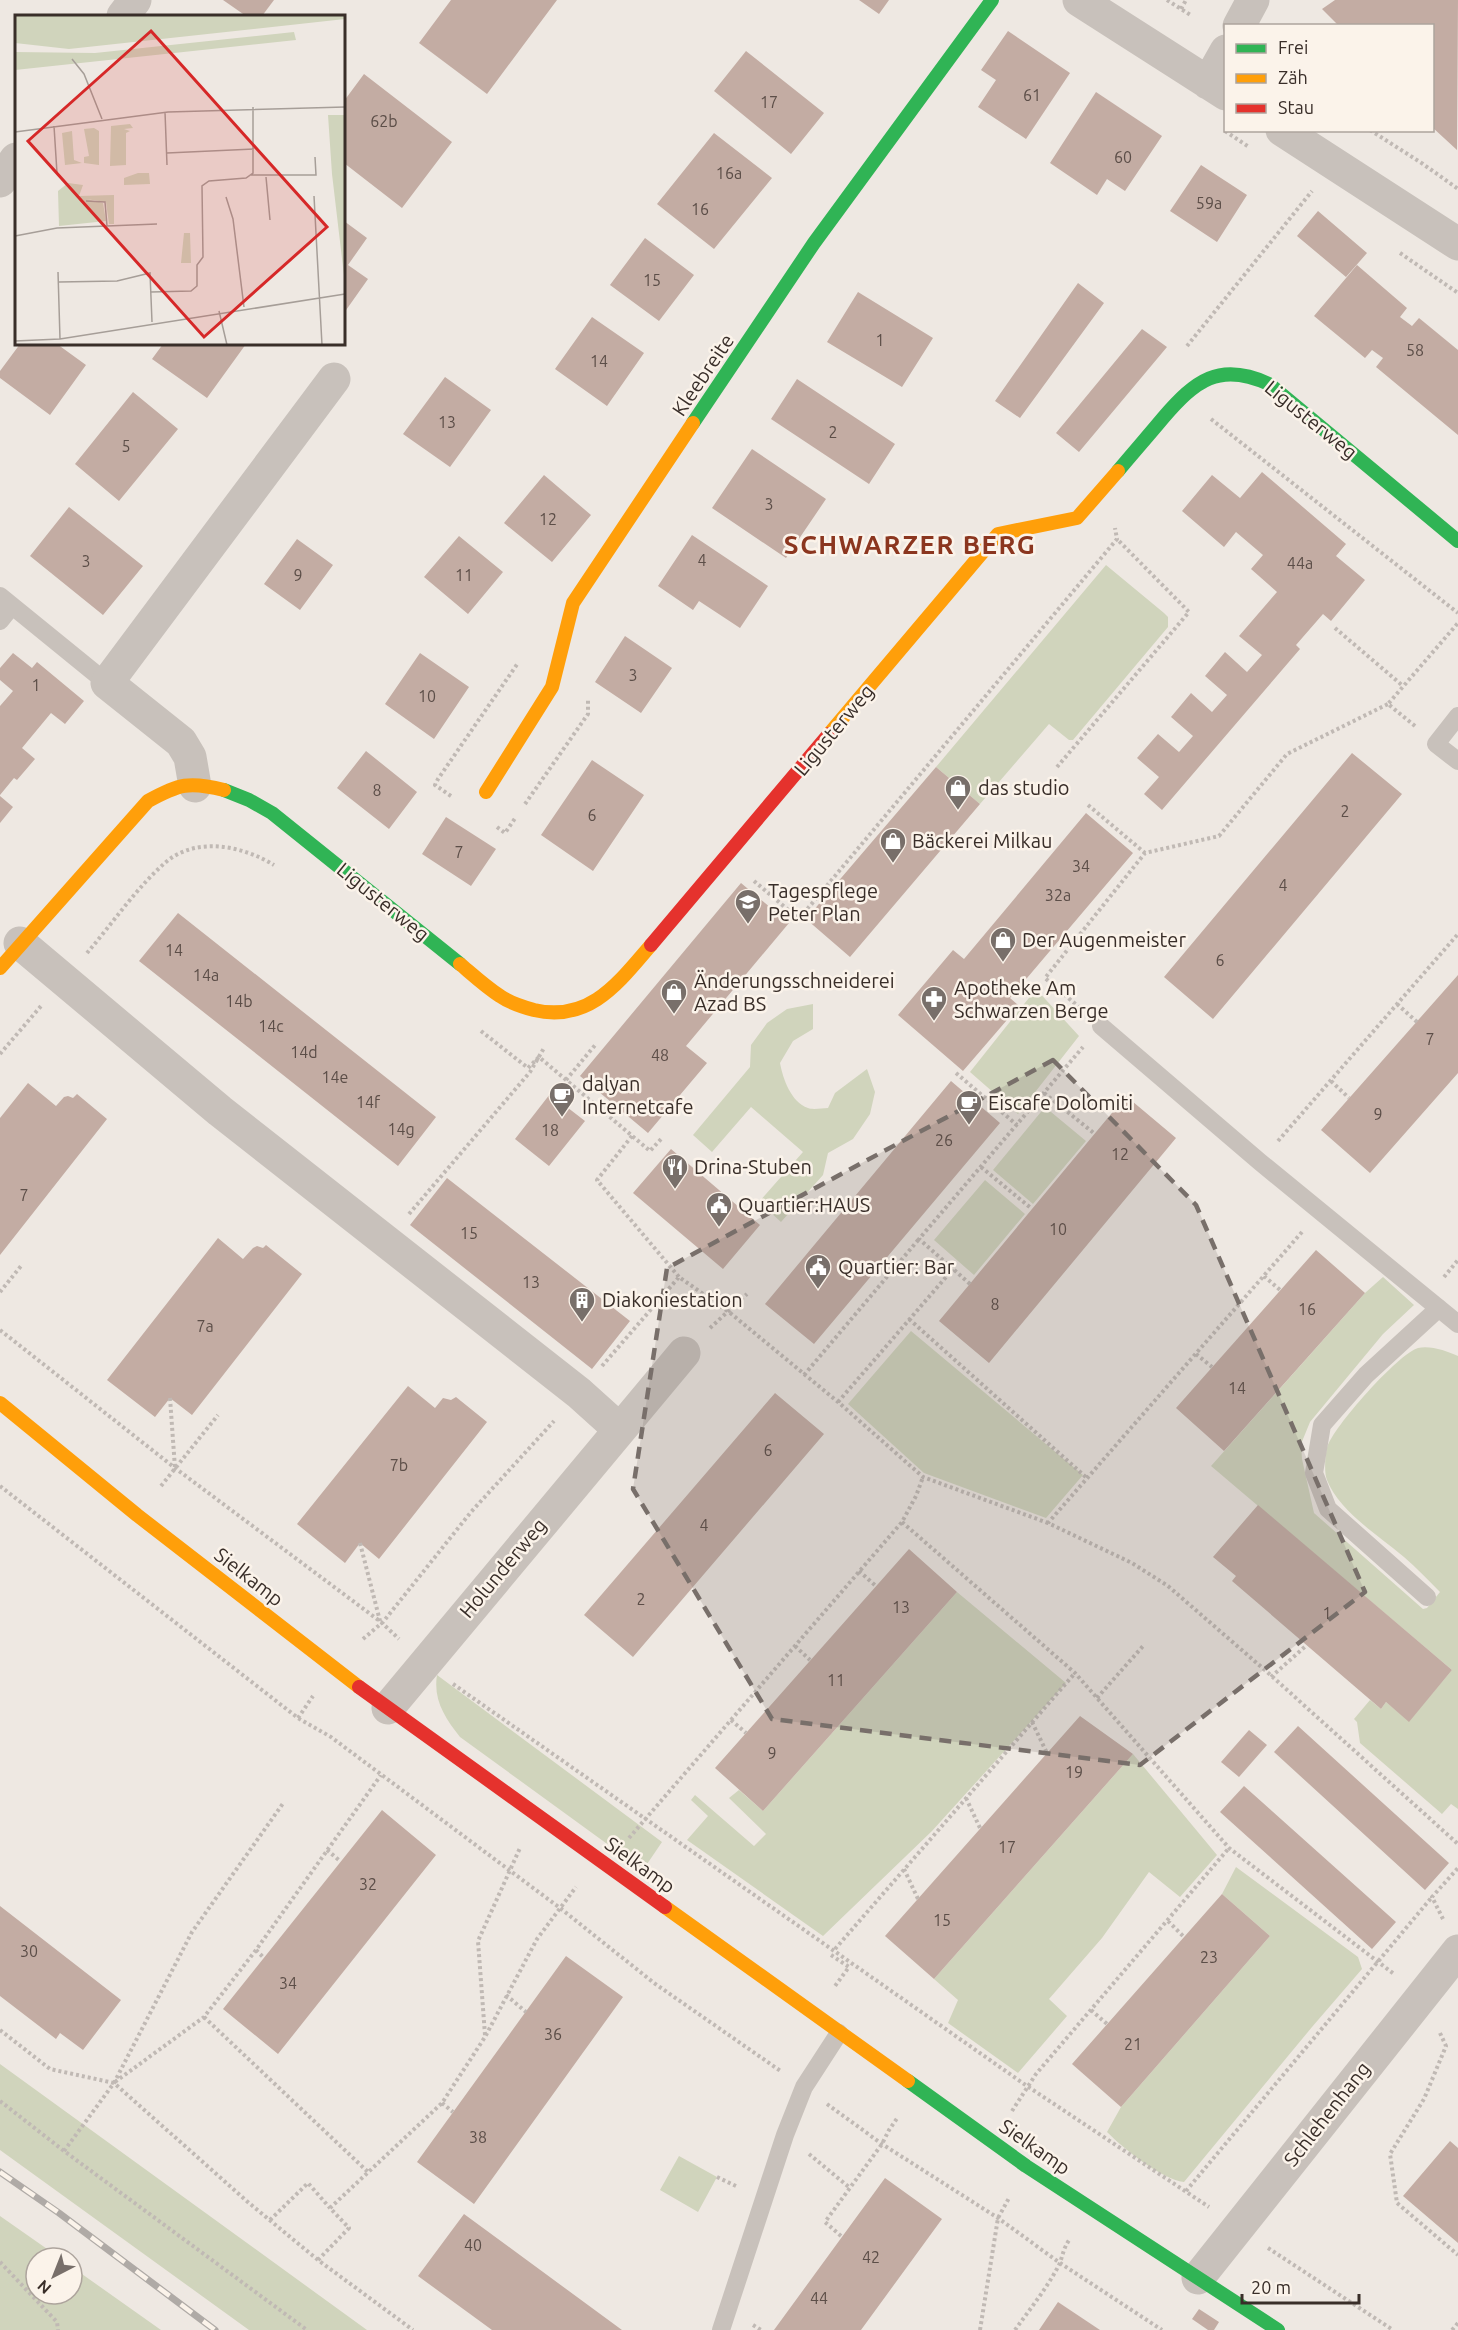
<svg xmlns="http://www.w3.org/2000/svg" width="1458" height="2330" font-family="Ubuntu,sans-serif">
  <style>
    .green { fill: #d0d4bc }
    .building { fill: #c3aca3 }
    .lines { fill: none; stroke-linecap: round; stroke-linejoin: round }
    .path { stroke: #c0b9b4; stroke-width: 4; stroke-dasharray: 3 3; stroke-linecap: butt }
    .lane { stroke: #c8c1bb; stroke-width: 18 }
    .street { stroke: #c8c1bb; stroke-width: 33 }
    .fast { stroke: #30b455; stroke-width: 14 }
    .slow { stroke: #ff9f0a; stroke-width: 14 }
    .jam { stroke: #e5322d; stroke-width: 14 }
    .rail-casing { stroke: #afaaa6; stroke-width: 7 }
    .rail { stroke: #fbf3ea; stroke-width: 4.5; stroke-dasharray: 14; stroke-linecap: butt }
    .marked { fill: #786f6a; fill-opacity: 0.2; stroke: #786f6a; stroke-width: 4.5; stroke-dasharray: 12 8; stroke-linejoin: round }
    .labels { text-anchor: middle; stroke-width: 5; stroke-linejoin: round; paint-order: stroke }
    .number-label { font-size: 16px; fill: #5c4e48 }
    .street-label { font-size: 20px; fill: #392e29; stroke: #fbf3ea }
    .poi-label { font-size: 20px; fill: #392e29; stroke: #fbf3ea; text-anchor: start }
    .district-label { font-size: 26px; font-weight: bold; letter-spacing: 1.5px; fill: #8b361f; stroke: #fbf3ea }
    .inset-road { fill: none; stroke: #a69e98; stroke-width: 1.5 }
    .view { fill: #d62828; fill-opacity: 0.15; stroke: #d62828; stroke-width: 3 }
    .inset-edge { fill: none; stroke: #392e29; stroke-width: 3 }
  </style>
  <rect width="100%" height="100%" fill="#eee8e2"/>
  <path class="green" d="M1106,565l58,48 4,4v10l-95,113h-4l-20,-16 -69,80 -44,-37z
    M1036,989l43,47 -61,78 -48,-42z
    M813,1004v25l-20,12 -13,22c3,16 11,39 28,45 5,2 14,0 20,0l7,-15 32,-24 8,23 -5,22 -17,25 -25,14 -5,22 -42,47 -22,-20 44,-50 -52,-45 -39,45 -19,-17 57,-68 1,-22 16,-22 20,-14z
    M1045,1107l41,34 -53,63 -40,-34z
    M985,1180l40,34 -51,61 -40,-35z
    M1383,1277l31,28 -31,29 -73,88 -9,22 1,15 12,54 109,96 4,-1 13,-16c-12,-12 -23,-24 -36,-35 -25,-21 -65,-46 -77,-77 -3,-7 -2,-24 0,-32 5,-20 72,-95 91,-100 12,-3 29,3 40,8v453l-7,-5 -9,10 -82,-71 -3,-21 -3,-3 16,-19 11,9 5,-7 23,19 43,-51 -241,-204 154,-173z
    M911,1331l172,144 -37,43 -122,-45 -76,-69z
    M957,1592l109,91 -134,148 -109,105 -136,-96 21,-24 -17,-16 4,-5 59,51 12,-12 -37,-36 10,-8 24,21z
    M437,1675l225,167 -19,28 -183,-133c-15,-19 -27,-37 -23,-62z
    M1133,1754l84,101 -37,42 -31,-25 -47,66 -53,61 18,17 -49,57 -70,-50 10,-23 -24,-21z
    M1236,1867l122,90 4,12 -50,58 -128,155c-23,-3 -60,-33 -77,-50l14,-25 149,-171 -48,-42z
    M0,2064l367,266h-118l-249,-180z
    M679,2156l38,21 -19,35 -38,-22z
    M0,2216l60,42h-24v36h36v-27l89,63h-161z"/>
  <path class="building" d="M223,0h51l-12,16h-16z
    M451,0h106l-70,94 -68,-51z
    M859,0h30l-10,14z
    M1335,0h123l-1,150 -25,-23v-101h-93l-17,-17z
    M1008,31l62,42 -44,66 -48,-32 18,-27 -15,-10z
    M746,51l78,62 -33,41 -77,-63z
    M364,74l88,68 -50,66 -58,-45v-62z
    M1096,92l66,44 -37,55 -18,-12 -10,16 -47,-32z
    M714,133l58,45 -58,71 -57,-45z
    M1201,165l46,30 -30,47 -47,-31z
    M1318,211l49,42 -21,24 -49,-41z
    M344,221l23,17 -19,27 20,14 -24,34z
    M645,238l49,37 -35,46 -49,-36z
    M1357,265l50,43 -7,9 12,9 7,-8 39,32v85l-82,-68 7,-9 -11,-8 -7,8 -51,-42z
    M1078,283l26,20 -84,115 -25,-17z
    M858,292l75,46 -31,49 -75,-45z
    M592,317l52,36 -37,53 -52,-37z
    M1142,329l25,18 -88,105 -23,-19z
    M20,344h37l29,21 -36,50 -50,-37v-7z
    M163,344h83l-39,54 -55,-39z
    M445,377l46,33 -41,57 -47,-33z
    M797,379l98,65 -26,40 -98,-65z
    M133,392l45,37 -59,72 -44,-37z
    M752,449l74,50 -40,59 -74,-50z
    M1262,472l84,72 -10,12 29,24 -34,41 -8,-7 -27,31 4,4 -138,161 -18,-16 15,-17 -22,-19 21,-24 21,18 14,-16 -22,-19 20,-24 21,19 15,-17 -22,-19 20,-24 22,20 15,-17 -23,-19 38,-44 -26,-23 12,-14 -27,-23 -12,15 -42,-36 30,-36 28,23z
    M544,475l47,40 -39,47 -48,-39z
    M69,507l74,59 -40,49 -73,-59z
    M692,535l76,51 -28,42 -41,-27 -6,9 -35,-24z
    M459,536l44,36 -35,42 -44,-37z
    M297,539l36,26 -33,45 -36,-26z
    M625,636l47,32 -31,45 -46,-31z
    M13,653l19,15 5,-6 47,39 -19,23 -14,-11 -29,35 13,11 -18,21 -3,-2 -14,17v-89l13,-15 -13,-11v-12z
    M420,653l49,34 -35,52 -49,-35z
    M366,751l51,41 -28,37 -52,-41z
    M1352,753l50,41 -189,225 -49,-42z
    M592,760l52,35 -51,76 -52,-36z
    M936,767l44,37 -130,153 -44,-38z
    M0,796l13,11 -13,16z
    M1086,813l47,40 -123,145 9,8 -56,65 -65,-56 55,-65 11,9z
    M446,817l50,32 -25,37 -49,-32z
    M741,883l48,40 -103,123 21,17 -59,70 -68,-57z
    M178,913l258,204 -38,49 -259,-205z
    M1458,975v98l-88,100 -49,-43z
    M951,1081l49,42 -186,221 -49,-40z
    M28,1083l28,23 8,-9 4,-1 5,2 4,-4 30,25 -107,136v-137z
    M550,1094l35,27 -36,45 -34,-27z
    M1126,1096l50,42 -187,225 -50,-42z
    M671,1149l89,76 -37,44 -90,-76z
    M447,1178l183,143 -38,48 -182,-144z
    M218,1238l25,21 10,-11 4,-2 6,2 3,-3 36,29 -110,141 -22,-17 -15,19 -48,-37z
    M1316,1250l49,43 -141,158 -48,-43z
    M408,1386l27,22 8,-10 8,2 5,-3 31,25 -108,137 -19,-16 -15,20 -48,-39z
    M775,1393l49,41 -191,223 -49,-42z
    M1258,1505l194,165 -43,52 -23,-20 -5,7 -149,-128 4,-5 -23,-19z
    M909,1549l48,43 -194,219 -48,-43z
    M1080,1716l53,38 -199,225 -49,-43z
    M1298,1726l151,137 -24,27 -151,-138z
    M1249,1730l18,15 -28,32 -18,-15z
    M1244,1786l152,136 -24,27 -152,-137z
    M382,1810l54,45 -158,199 -55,-45z
    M1222,1894l48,42 -149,171 -49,-43z
    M0,1906l121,94 -38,50 -23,-17 -4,6 -56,-43z
    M566,1956l57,41 -149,207 -57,-42z
    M1450,2141l8,7v95l-55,-47z
    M885,2178l57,41 -81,111h-87z
    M464,2214l158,116h-130l-74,-54z
    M1058,2302l42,28h-61z
    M1199,2309l20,13 -5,8h-6l-16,-11z"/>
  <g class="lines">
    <path class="path" d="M1167,0l25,16
      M1181,9l5,-9
      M1370,130l53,34 35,25
      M1225,131l24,16
      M1400,253l58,40
      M1187,346l125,-155
      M1211,419l247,194
      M1335,628l68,58
      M1415,726l-27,-22 70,-81
      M1057,767l132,-155 -72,-73
      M451,796l-16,-11 3,-6 80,-116
      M525,804l63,-90v-15
      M1088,805l57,48
      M497,827l8,6 11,-16
      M754,881l45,38 318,-380 -2,-11
      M87,953c25,-29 50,-66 79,-91 31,-26 77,-16 108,3
      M1397,1004l20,18
      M1080,1008l-35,-30 100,-125 74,-17 68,-82 101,-50
      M481,1031l47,37 11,-11 111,94 12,-13
      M0,1054l41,-48
      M956,1073l61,52
      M566,1080l30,-36
      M1331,1081l18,17
      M1044,1093l51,41
      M632,1136l-35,44 82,97
      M1278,1141l180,-207
      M981,1167l51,42
      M409,1214l121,-142 14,-24
      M1302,1232l-254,291 84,40 36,23 98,85 192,173
      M1264,1276l16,14
      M1444,1277l14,-17
      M970,1284l-51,-45 164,-192
      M0,1292l21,-26
      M909,1319l178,159
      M710,1328l37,-34
      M0,1330l175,138 206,154 18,17
      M1196,1354l16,13
      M602,1366l77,-89 50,35 109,90 85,75 125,46
      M804,1375l115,-136
      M170,1398l5,70
      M838,1402l115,-133
      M0,1486l298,232 33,19 229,171 94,75 128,89
      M161,1486l57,-71
      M902,1522l173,151 154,175 165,126
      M360,1543l20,78
      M859,1571l17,15
      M363,1639l20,-17 88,-110 83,-91
      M795,1646l15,14
      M1271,1677l36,-32
      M453,1684l574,402 182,121
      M1097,1698l46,-52
      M298,1718l15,-22
      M731,1720l15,13
      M1032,1722l15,31
      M966,1798l14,30
      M629,1838l273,-316 14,-26 7,-19
      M327,1850l13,11
      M904,1869l14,30
      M1443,1919l-11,-22 26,-29
      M1168,1921l16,16
      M835,1949l240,-276
      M256,1950l8,8
      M831,1955l18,12 -14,19
      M506,1995l20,17
      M1091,2010l16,14
      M204,2017l164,155
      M0,2030l50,39 64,14 135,120 69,57 95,70
      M1440,2033l6,13 -22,53 -34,55 7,49 61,52
      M485,2035l-7,-94 42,-93
      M115,2082l89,-65 52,-67 125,-175
      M0,2101l64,50 243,179
      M442,2103l11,9
      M827,2104l55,40 116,74 62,45 102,67
      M1012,2111l24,-37 193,-226
      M64,2151l50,-68 78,-151 92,-130
      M809,2154l41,34
      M717,2177l21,10
      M1186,2191l246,-294
      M270,2220l38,-37 22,25
      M841,2236l-16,-14 57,-78 7,-14 9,-13
      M1268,2248l125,82
      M318,2260l31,-32 -19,-20 112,-105 43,-66 52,-98 39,-52
      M0,2262l57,60 1,8
      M753,2325l8,5
      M980,2330l18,-112 11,-20
      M1015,2330c15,-21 32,-42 44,-65 4,-9 4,-17 11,-26
      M1452,2330l6,-7"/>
    <path class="lane" d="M0,596l107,87
      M0,621l12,-15
      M1458,716l-22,28 22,17
      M1101,1026l159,136 198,162
      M1427,1597l-99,-88 -14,-36 8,-48 44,-50 73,-67
      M721,2330l64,-195 19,-48 35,-54"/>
    <path class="street" d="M1079,0l147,94
      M123,16l12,-16
      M1239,26l14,-26
      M1208,83l18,-32
      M1282,130l176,114
      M0,181l16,-22
      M195,786l-5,-29 -9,-15 -74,-59 227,-304
      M20,943l200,168 359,282 40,36
      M388,1708l296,-355
      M1198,2278l260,-327"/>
    <path class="fast" d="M693,423l121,-180 178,-243
      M1118,471c15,-18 30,-35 45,-53 32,-37 56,-57 106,-34l189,157
      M224,790l25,10 23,13 188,151
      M908,2081l118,85 252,164"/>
    <path class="slow" d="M829,734l169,-200 79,-16 41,-47
      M486,792l66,-105 21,-84 120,-180
      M460,964c13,11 26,23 40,32 10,7 23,11 34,14 56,13 85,-28 117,-65
      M0,968l148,-167c31,-17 41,-20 76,-11
      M0,1403l137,112 222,172
      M665,1907l243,174"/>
    <path class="jam" d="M651,945l178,-211
      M359,1687l306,220"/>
    <g class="rail-casing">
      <path id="rail" d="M0,2172l59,41 156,117"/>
    </g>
    <use href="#rail" class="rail"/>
  </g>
  <path class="marked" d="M1053,1060l143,145 169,387 -225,173 -368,-46 -139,-230 34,-221z"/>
  <defs>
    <g id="shop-pin" transform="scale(1.35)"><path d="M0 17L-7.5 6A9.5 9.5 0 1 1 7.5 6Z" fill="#786f6a" stroke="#fbf3ea"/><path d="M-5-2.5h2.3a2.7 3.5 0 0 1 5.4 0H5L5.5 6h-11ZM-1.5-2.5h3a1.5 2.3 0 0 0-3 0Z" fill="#fff"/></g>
    <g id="school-pin" transform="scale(1.35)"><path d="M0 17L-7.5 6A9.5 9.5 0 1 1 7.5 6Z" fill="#786f6a" stroke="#fbf3ea"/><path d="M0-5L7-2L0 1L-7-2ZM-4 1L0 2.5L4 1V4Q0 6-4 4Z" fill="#fff"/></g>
    <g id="pharmacy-pin" transform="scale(1.35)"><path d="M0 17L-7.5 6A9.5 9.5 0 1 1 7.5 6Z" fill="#786f6a" stroke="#fbf3ea"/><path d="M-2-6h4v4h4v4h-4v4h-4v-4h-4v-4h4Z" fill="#fff"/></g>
    <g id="cafe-pin" transform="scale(1.35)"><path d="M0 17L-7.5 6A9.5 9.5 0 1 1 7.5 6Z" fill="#786f6a" stroke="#fbf3ea"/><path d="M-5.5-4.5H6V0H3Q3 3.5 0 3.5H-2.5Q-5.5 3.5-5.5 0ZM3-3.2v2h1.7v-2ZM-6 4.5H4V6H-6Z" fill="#fff"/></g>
    <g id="restaurant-pin" transform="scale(1.35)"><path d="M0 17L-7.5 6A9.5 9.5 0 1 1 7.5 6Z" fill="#786f6a" stroke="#fbf3ea"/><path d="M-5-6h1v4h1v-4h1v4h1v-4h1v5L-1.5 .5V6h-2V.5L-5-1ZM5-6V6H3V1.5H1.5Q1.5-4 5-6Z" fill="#fff"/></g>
    <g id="civic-pin" transform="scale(1.35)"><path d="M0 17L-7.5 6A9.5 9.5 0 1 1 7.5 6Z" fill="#786f6a" stroke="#fbf3ea"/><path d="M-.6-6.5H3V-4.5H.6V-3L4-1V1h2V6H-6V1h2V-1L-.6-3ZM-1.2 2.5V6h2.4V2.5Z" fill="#fff"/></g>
    <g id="building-pin" transform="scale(1.35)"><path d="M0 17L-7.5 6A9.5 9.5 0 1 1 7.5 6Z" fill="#786f6a" stroke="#fbf3ea"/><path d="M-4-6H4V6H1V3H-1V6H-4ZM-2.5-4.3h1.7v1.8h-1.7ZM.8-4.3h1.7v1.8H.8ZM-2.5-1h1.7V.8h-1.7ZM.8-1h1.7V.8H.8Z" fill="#fff"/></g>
  </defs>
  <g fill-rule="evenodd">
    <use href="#shop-pin" x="958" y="788"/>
    <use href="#shop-pin" x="893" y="841"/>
    <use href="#school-pin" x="748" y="902"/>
    <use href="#shop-pin" x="1003" y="940"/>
    <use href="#shop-pin" x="674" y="992"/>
    <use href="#pharmacy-pin" x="934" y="999"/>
    <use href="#cafe-pin" x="562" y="1095"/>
    <use href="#cafe-pin" x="969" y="1103"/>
    <use href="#restaurant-pin" x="675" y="1167"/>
    <use href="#civic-pin" x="719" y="1205"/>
    <use href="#civic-pin" x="818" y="1267"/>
    <use href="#building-pin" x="582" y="1300"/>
  </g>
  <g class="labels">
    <g class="number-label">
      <text x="1032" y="101">61</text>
      <text x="769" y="108">17</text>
      <text x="384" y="127">62b</text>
      <text x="1123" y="163">60</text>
      <text x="729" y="179">16a</text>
      <text x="1209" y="209">59a</text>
      <text x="700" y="215">16</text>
      <text x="652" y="286">15</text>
      <text x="880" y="346">1</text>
      <text x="1415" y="356">58</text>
      <text x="599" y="367">14</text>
      <text x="447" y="428">13</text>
      <text x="833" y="438">2</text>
      <text x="126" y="452">5</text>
      <text x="769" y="510">3</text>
      <text x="548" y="525">12</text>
      <text x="702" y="566">4</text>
      <text x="86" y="567">3</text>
      <text x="1300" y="569">44a</text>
      <text x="298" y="581">9</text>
      <text x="464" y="581">11</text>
      <text x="633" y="681">3</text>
      <text x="36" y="691">1</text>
      <text x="427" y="702">10</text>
      <text x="377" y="796">8</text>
      <text x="1345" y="817">2</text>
      <text x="592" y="821">6</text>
      <text x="459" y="858">7</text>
      <text x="1081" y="872">34</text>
      <text x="1283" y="891">4</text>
      <text x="1058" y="901">32a</text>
      <text x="174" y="956">14</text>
      <text x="1220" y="966">6</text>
      <text x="206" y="981">14a</text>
      <text x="239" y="1007">14b</text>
      <text x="271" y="1032">14c</text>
      <text x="1430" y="1045">7</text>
      <text x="304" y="1058">14d</text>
      <text x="660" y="1061">48</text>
      <text x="335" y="1083">14e</text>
      <text x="368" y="1108">14f</text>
      <text x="1378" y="1120">9</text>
      <text x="401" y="1135">14g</text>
      <text x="550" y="1136">18</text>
      <text x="944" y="1146">26</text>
      <text x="1120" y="1160">12</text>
      <text x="24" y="1201">7</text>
      <text x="1058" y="1235">10</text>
      <text x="469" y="1239">15</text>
      <text x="531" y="1288">13</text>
      <text x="995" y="1310">8</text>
      <text x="1307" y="1315">16</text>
      <text x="205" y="1332">7a</text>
      <text x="1237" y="1394">14</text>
      <text x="768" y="1456">6</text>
      <text x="399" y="1471">7b</text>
      <text x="704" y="1531">4</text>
      <text x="641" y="1605">2</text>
      <text x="901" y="1613">13</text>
      <text x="1327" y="1619">1</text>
      <text x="836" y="1686">11</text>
      <text x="772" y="1759">9</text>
      <text x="1074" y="1778">19</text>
      <text x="1007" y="1853">17</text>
      <text x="368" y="1890">32</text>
      <text x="942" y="1926">15</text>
      <text x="29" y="1957">30</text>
      <text x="1209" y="1963">23</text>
      <text x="288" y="1989">34</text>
      <text x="553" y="2040">36</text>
      <text x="1133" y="2050">21</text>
      <text x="478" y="2143">38</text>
      <text x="473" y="2251">40</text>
      <text x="871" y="2263">42</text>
      <text x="819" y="2304">44</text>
    </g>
    <g class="street-label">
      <text transform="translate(703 375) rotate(-56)" y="7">Kleebreite</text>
      <text transform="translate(1311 420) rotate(39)" y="7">Ligusterweg</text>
      <text transform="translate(834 730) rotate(-50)" y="7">Ligusterweg</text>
      <text transform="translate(383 902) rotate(39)" y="7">Ligusterweg</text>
      <text transform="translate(503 1568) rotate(-50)" y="7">Holunderweg</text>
      <text transform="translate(249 1577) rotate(38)" y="7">Sielkamp</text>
      <text transform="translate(640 1865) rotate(36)" y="7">Sielkamp</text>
      <text transform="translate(1327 2114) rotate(-52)" y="7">Schlehenhang</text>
      <text transform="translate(1035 2147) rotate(35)" y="7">Sielkamp</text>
    </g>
    <g class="poi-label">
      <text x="978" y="795">das studio</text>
      <text x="912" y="848">Bäckerei Milkau</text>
      <text x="768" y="898">Tagespflege<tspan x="768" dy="23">Peter Plan</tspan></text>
      <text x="1022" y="947">Der Augenmeister</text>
      <text x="694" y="988">Änderungsschneiderei<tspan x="694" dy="23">Azad BS</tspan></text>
      <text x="954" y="995">Apotheke Am<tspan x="954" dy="23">Schwarzen Berge</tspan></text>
      <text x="582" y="1091">dalyan<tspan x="582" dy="23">Internetcafe</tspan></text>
      <text x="988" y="1110">Eiscafe Dolomiti</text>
      <text x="694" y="1174">Drina-Stuben</text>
      <text x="738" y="1212">Quartier:HAUS</text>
      <text x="838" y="1274">Quartier: Bar</text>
      <text x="602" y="1307">Diakoniestation</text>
    </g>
    <g class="district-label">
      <text x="910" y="554">SCHWARZER BERG</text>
    </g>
  </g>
  <g transform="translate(15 15)">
    <rect width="330" height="330" fill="#eee8e2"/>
    <path d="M0,0h330v4l-276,30 -54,-6zM279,17l2,8 -281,30v-18l80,1zM313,100h17v169l-13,-110zM115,109l3,4 -9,1 6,2 -4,2v32l-16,1 1,-40zM79,113l5,3v34l-15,-2v-6l5,-1 -5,-27zM57,116l2,29 8,3 -17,2 -3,-32zM123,158h11l1,11 -26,1v-7zM53,168l15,2 -4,11 35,-1v29h-5l-3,-22 -20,-3 17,4 3,18 -47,5 -1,-35zM169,218h6l1,30h-10z" fill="#d0d4bc"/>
    <path class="inset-road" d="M57,44l12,15 18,45M150,97l2,53M39,111l3,47M0,117l153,-20 177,-5M152,138l87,-4M236,160h65l-1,-18M251,162l4,43M299,181l8,149M211,182l7,22 11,88M71,186l19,1 2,24M0,221l42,-8 100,-4M43,257l2,67M44,267l58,-1 33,-8 2,49M136,277l40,-1 6,-5v-21l6,-8 -1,-71 7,-5 37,-3 7,-5v-66M204,296l8,34M0,326l45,-2 285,-45"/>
    <path class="view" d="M136,16l176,196 -123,110 -176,-196z"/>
    <rect width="330" height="330" class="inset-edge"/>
  </g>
  <rect x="1224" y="24" width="210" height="108" fill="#fbf3ea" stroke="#ada49d" stroke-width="1.5"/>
  <rect x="1236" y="44" width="30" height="9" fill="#30b455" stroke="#ada49d" stroke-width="1.5"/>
  <text x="1278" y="54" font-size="18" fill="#392e29">Frei</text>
  <rect x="1236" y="74" width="30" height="9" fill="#ff9f0a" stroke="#ada49d" stroke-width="1.5"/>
  <text x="1278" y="84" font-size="18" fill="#392e29">Zäh</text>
  <rect x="1236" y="104" width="30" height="9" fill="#e5322d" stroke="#ada49d" stroke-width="1.5"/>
  <text x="1278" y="114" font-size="18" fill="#392e29">Stau</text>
  <g transform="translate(54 2276) rotate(222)"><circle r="28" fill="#fbf3ea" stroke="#ada49d" stroke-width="1.5"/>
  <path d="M0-4.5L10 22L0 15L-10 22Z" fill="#786f6a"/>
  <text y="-9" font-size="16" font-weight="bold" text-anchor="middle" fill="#392e29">N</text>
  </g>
  <path d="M1242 2294v9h117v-9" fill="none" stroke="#392e29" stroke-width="3"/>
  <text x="1251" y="2294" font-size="18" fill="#392e29" stroke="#fbf3ea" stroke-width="4.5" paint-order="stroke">20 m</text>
</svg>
